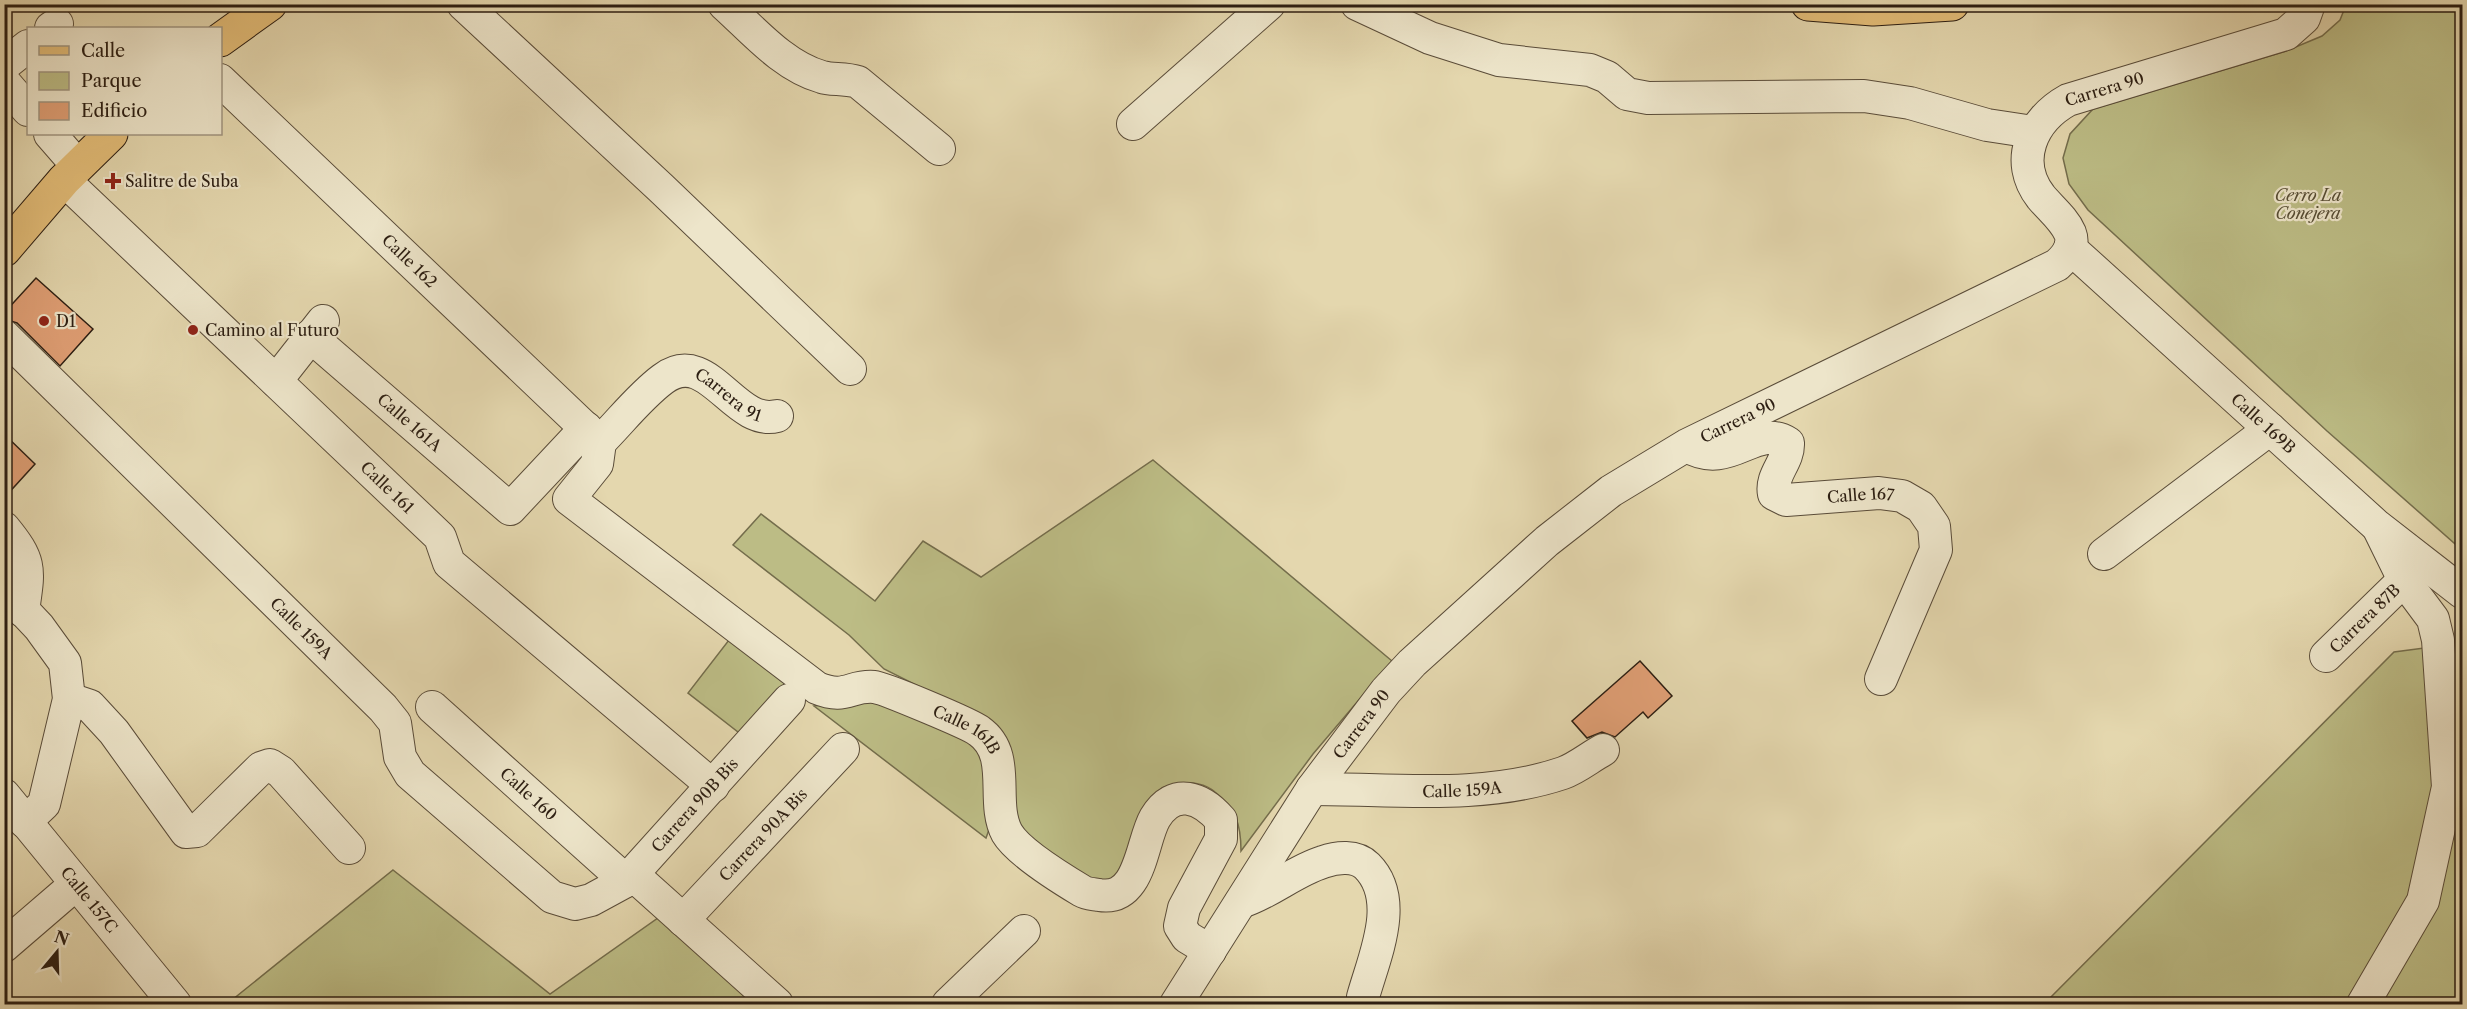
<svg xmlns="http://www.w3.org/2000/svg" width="2467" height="1009" font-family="'Libre Caslon Text',serif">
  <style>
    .green { fill: #bcbc85; stroke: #746d4c; stroke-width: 1.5 }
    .building { fill: #e09f75; stroke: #2c1e12; stroke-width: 1.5 }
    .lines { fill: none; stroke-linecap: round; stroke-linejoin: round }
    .minor-casing { stroke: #5a4c39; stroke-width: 34 }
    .major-casing { stroke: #2c1e12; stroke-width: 35 }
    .minor { stroke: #ede5ca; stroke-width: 32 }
    .major { stroke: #e2bc77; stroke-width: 33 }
    .poi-dot { fill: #8f2418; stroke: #ede5ca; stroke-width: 2 }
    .labels { text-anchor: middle; stroke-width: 4.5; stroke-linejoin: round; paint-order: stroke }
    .street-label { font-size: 16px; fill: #2c1e12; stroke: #ede5ca }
    .poi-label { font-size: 16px; fill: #2c1e12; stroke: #ede5ca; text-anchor: start }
    .park-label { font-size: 16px; font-style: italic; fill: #574d34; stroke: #ede5ca }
  </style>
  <rect width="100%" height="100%" fill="#e4d7ae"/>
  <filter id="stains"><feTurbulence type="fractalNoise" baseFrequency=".00333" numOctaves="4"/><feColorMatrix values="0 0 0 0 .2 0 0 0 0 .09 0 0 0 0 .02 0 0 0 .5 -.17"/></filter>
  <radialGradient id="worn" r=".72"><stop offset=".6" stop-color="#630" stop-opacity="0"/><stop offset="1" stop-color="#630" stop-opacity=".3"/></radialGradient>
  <path class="green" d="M2346,5h116v545l-135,-119 -239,-221 -19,-26 -6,-26 7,-24 23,-25 193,-58 36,-15 18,-16z
    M1153,460l239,201 -79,93 -72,97c0,-26 -5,-43 -26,-59 -9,-8 -24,-11 -35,-8 -6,1 -13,1 -18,4 -22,17 -30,67 -50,93l-18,4 -16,-9 -50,-41 -13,-18 -6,-73 -11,-18 -114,-57 -35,-34 -116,-90 28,-31 114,87 48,-60 58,36z
    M729,640l60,47 -42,52 -59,-46z
    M2462,643v361h-418l350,-352z
    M880,696l98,42 22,61 -14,39 -172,-132z
    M393,870l157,124 108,-76 100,86h-531z"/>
  <path class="building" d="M36,278l57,51 -33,37 -43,-43 -13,-4v-6z
    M4,434l31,30 -31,34z
    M1640,661l32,35 -24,22 -5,-6 -28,25 -13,-5 -15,6 -15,-17z"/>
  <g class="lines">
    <g class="minor-casing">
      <g id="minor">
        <path d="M463,4l198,184 189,181"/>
        <path d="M724,4c29,26 59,62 98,73 9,3 23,1 36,5l81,67"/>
        <path d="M1357,4l73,34 69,22 91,10 17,7 20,17 21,4 216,-2 46,7 77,22 46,7"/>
        <path d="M51,28l6,-4"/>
        <path d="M4,65l24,-19"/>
        <path id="s1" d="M220,80l380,362"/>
        <path d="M4,82l24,28"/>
        <path d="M1133,124l136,-120"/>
        <path d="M50,134l27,31"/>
        <path id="s2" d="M64,180l376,357 9,26 264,223"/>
        <path id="s3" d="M2070,248l307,278 85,66"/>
        <path id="s4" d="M4,336l379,372 12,15 5,34 10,17 142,123 23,7 16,-4 35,-19 163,-181"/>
        <path id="s5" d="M310,336l200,173 76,-81"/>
        <path d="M276,381l47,-60"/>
        <path id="s6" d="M600,442l-3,22 -28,35 248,189c29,12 33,-3 57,-1 10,1 96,37 105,44 34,24 11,70 28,102 11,19 55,46 75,58 5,3 12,3 17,4 42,7 42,-53 56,-77 19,-32 47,-20 66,2v19l-37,69 -4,18 7,11 23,14"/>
        <path id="s7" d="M600,442c21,-21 40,-46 63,-63 45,-34 71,48 114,37"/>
        <path id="s8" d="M1687,446c43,26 68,-24 101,-3 1,19 -18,32 -14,51l12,6 93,-7 23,3 19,11 13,19 2,24 -55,129"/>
        <path d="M4,528c28,34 25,41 19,83"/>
        <path d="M2104,554l166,-125"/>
        <path d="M4,590l35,37 26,36 4,36 -25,105 -19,18"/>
        <path id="s9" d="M2326,656l78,-76"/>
        <path d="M69,699l21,7 24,26 72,100 11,-1 64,-63 9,-3 11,7 68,76"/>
        <path id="s10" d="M432,707l194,174"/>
        <path id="s11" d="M1312,789c84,0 171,11 251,-16 14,-5 27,-16 40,-23"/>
        <path id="s12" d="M4,795l171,209"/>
        <path d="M632,874l145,130"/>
        <path d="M1241,902c29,-9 53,-31 82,-40 14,-5 33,-7 44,4 34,34 7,91 -4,131"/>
        <path id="s13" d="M683,920l160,-171"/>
        <path d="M4,946l72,-62"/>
        <path d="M948,1004l76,-73"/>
        <path id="s14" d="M1176,1004l136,-215 74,-98 26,-28 135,-122 64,-50 76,-46 370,-180c9,-8 18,-19 13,-32 -6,-14 -20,-25 -29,-36 -28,-36 -9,-77 27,-97l218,-66 18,-16 5,-14"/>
        <path d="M2363,1004l60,-103 25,-114 -10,-147 -5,-21 -29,-39 -25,-51"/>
      </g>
    </g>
    <g class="major-casing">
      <path id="major" d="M1808,4l65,5 79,-5
        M220,40l50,-36
        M4,250l60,-70 47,-46"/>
    </g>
    <use href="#minor" class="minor"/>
    <use href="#major" class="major"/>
  </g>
  <g class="poi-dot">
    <path d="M110 172h6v6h6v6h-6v6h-6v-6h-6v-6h6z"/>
    <circle cx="44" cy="321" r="6"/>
    <circle cx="193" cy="330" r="6"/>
  </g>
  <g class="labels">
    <g class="street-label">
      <text dy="6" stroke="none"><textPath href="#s14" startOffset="1416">Carrera 90</textPath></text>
      <text dy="6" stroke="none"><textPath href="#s1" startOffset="262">Calle 162</textPath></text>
      <text dy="6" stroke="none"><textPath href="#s7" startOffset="164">Carrera 91</textPath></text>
      <text dy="6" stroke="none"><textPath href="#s14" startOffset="824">Carrera 90</textPath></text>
      <text dy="6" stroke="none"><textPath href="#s5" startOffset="132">Calle 161A</textPath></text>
      <text dy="6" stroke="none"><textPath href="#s3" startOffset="261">Calle 169B</textPath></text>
      <text dy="6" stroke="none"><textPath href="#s2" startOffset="446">Calle 161</textPath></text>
      <text dy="6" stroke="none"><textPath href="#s8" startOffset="248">Calle 167</textPath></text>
      <text dy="6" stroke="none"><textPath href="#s9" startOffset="54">Carrera 87B</textPath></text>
      <text dy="6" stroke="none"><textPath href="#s4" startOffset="417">Calle 159A</textPath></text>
      <text dy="6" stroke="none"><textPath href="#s14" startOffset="336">Carrera 90</textPath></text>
      <text dy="6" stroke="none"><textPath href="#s6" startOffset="540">Calle 161B</textPath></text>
      <text dy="6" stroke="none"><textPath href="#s11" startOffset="150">Calle 159A</textPath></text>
      <text dy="6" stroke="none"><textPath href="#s10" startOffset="130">Calle 160</textPath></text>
      <text dy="6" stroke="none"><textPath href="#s4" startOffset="975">Carrera 90B Bis</textPath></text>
      <text dy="6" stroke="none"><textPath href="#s13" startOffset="117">Carrera 90A Bis</textPath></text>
      <text dy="6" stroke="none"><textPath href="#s12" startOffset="135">Calle 157C</textPath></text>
    </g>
    <g class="poi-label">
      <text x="125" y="187">Salitre de Suba</text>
      <text x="56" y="327">D1</text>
      <text x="205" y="336">Camino al Futuro</text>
    </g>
    <g class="park-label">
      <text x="2308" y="201">Cerro La<tspan x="2308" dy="18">Conejera</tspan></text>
    </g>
  </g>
  <rect width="2467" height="1009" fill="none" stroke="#e4d7ae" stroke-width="24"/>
  <rect x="6" y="6" width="2455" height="997" fill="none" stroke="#2c1e12" stroke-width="3"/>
  <rect x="12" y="12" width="2443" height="985" fill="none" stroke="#2c1e12" stroke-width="1.5"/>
  <rect x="27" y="27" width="195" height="108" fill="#ede5ca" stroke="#a09580" stroke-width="1.5"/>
  <rect x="39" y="46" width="30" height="9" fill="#e2bc77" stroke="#a09580" stroke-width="1.5"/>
  <text x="81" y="57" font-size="18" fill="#2c1e12">Calle</text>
  <rect x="39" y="72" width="30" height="18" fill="#bcbc85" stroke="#a09580" stroke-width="1.5"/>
  <text x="81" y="87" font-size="18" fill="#2c1e12">Parque</text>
  <rect x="39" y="102" width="30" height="18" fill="#e09f75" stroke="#a09580" stroke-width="1.5"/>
  <text x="81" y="117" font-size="18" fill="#2c1e12">Edificio</text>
  <g transform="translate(57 952) rotate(19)" stroke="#ede5ca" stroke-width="4.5" paint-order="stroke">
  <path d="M0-4.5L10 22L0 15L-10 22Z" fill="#2c1e12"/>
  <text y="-9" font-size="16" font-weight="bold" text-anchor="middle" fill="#2c1e12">N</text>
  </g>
  <rect width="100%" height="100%" filter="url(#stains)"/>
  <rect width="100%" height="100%" fill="url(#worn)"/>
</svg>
